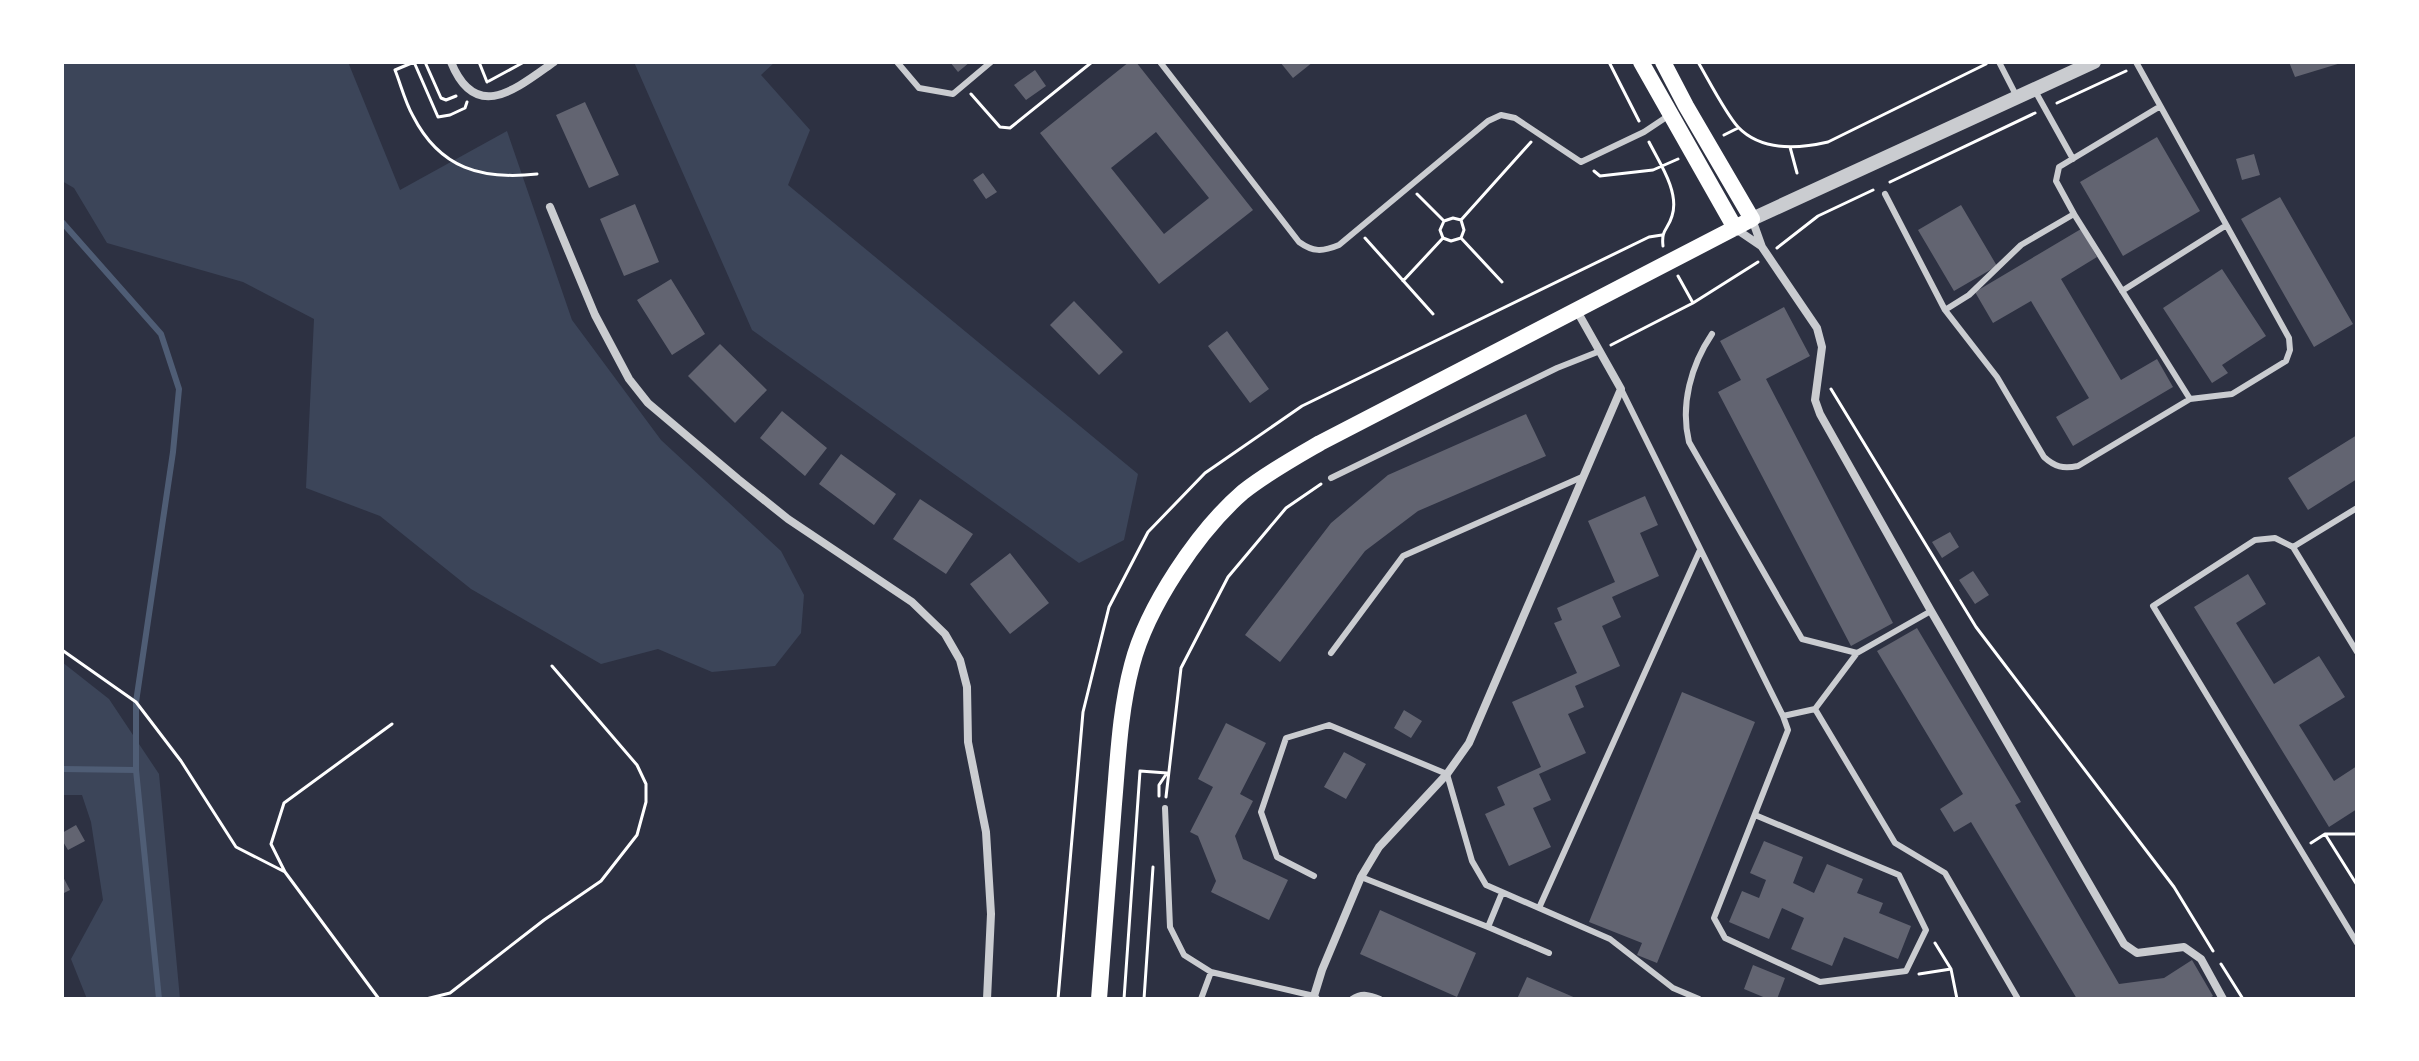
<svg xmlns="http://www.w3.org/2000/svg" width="2419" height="1061" font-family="'Sofia Sans Condensed',sans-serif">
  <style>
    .green { fill: #3c4559 }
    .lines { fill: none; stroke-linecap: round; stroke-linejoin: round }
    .stream { stroke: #4f5d75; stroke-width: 6 }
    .building { fill: #626471; fill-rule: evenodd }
    .path { stroke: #fff; stroke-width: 3 }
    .service { stroke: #caccd0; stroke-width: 6 }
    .minor { stroke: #caccd0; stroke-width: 8 }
    .tertiary { stroke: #caccd0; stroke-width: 14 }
    .secondary { stroke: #fff; stroke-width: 16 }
  </style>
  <rect width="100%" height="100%" fill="#2d3142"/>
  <path class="green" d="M62,62h286l52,128 107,-59 65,189 89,120 120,111 23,44 -3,38 -26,33 -63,6 -54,-23 -57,15 -130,-75 -91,-73 -74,-28 8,-169 -71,-37 -136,-39 -33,-55 -12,-7z
    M634,62h141l-14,13 49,55 -22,55 350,289 -14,66 -45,23 -327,-233z
    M62,662l47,37 50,75 21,225h-93l-16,-40 32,-59 -12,-78 -9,-27h-20z"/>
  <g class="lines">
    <path class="stream" d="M62,222l99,112 18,55 -6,63 -37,250v68l23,229
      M62,769l74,1"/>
  </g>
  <path class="building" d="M950,62h20l-12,10z
    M1129,62h7l117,148 -94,74 -119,-151zM1156,132l53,66 -45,36 -53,-66z
    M1280,62h33l-20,16z
    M2289,62h52v1l-46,14z
    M1035,70l11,16 -20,14 -12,-15z
    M585,102l34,73 -30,13 -33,-73z
    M2157,137l43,74 -77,45 -43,-74z
    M2254,154l6,21 -18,5 -6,-21z
    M983,173l14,19 -11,7 -13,-19z
    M2280,197l73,127 -39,23 -73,-128z
    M635,204l24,58 -35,14 -24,-57z
    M1961,205l36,61 -43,25 -36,-61z
    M2081,229l16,28 -36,22 60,101 36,-21 16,28 -100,59 -17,-29 33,-19 -58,-97 -38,22 -18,-31z
    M2222,269l44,67 -44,29 6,8 -16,10 -49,-75z
    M671,279l34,55 -33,21 -35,-55z
    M1074,301l49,51 -24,23 -49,-50z
    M1784,307l26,49 -44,23 127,244 -42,23 -133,-254 23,-12 -21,-39z
    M1227,331l42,58 -19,14 -42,-57z
    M720,344l47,46 -32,33 -47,-47z
    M782,411l45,37 -22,28 -45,-38z
    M1526,414l20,42 -128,55 -53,40 -85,111 -35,-27 86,-112 57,-48z
    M2357,435v44l-49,31 -20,-32z
    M841,454l55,40 -22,31 -55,-41z
    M1645,496l13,29 -18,8 19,43 -47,21 9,20 -19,9 18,40 -45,20 9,21 -16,7 18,39 -47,21 12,26 -18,8 18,39 -42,19 -24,-52 20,-9 -8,-18 44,-20 -29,-65 65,-29 -23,-50 8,-3 -5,-12 58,-26 -27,-61z
    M920,499l53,35 -27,40 -53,-35z
    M1950,532l9,15 -17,11 -10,-16z
    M1010,553l39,50 -39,31 -40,-50z
    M1973,571l16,24 -14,9 -16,-24z
    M2248,574l18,30 -30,19 38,61 45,-28 26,41 -46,28 35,56 23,-15v43l-28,18 -135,-220z
    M1917,628l104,174 -6,3 104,179 45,-6 28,-18 21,36 -5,3h-131l-106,-177 -17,10 -14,-23 23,-15 -86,-143z
    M1682,692l73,30 -98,241 -20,-8 5,-12 -53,-21z
    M1404,710l18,11 -11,17 -17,-10z
    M1226,723l40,20 -26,51 13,7 -18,35 8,23 45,21 -19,40 -58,-28 5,-11 -18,-45 -8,-4 23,-45 -15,-8z
    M1344,752l22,12 -20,35 -22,-12z
    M76,825l9,16 -17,9 -6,-10v-7z
    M1764,841l39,16 -10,26 21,10 13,-29 36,15 -6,14 26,10 -4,10 32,13 -13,33 -54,-22 -12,29 -41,-17 13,-31 -22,-10 -13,31 -40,-17 13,-31 17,7 7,-18 -16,-7z
    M62,875l8,15 -8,4z
    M1380,910l96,43 -19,44 -97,-43z
    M1753,965l32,13 -8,21h-9l-24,-10z
    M1527,977l51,22h-61z"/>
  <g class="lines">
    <path class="path" d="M425,62l16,36 5,2 10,-4
      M479,62l8,20
      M1609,62l30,59
      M1698,62c10,17 28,52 40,65 23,24 60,22 90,15l158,-78
      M489,81l35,-19
      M971,94l29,33 10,1 82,-66
      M467,102l-2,6 -15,7 -12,2 -24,-55 -19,8c6,15 10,32 18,46 27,53 69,64 124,58
      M2057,103l69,-32
      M1724,135l14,-7
      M1649,142c10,20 31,50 23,74 -4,14 -11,13 -9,30
      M1790,147l7,26
      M1594,171l6,5 53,-6 25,-11
      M1890,182l145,-69
      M1417,194l27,27 9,-3 8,2 70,-78
      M1444,221l-4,9 3,8 8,3 10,-3 3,-8 -3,-10
      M1365,238l68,76
      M1461,238l41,44
      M1777,248l41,-32 55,-26
      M1678,276l15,27
      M1403,281l40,-43
      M1611,345l82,-42 65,-41
      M1831,389l145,238 198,260 39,64
      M62,650l74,52 45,59 55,86 49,25 94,127
      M1166,797l15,-129 47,-91 58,-69 35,-24
      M2325,834l32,51
      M2311,843l14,-9h32
      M285,872l-14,-28 13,-41 108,-79
      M1935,943l16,26 6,30
      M2221,964l22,35
      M1919,974l32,-5
      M426,999l24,-6 94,-73 57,-39 36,-46 9,-33v-18l-9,-19 -85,-99
      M1058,999l25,-287 26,-105 39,-75 57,-59 97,-67 347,-169 13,-2
      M1124,999l16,-228 27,2 -8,12v11
      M1144,999l9,-132"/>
    <path class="service" d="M897,62l22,26 34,6 38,-32
      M1160,62l139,180c14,10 23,10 40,3l149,-124 13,-6 14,3 66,44 63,-30 24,-16
      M1999,62l18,35
      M2034,89l39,70
      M1885,194l60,116 52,67 47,80c11,10 19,12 34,9l112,-67 42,-5 54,-33 4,-11 -1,-12 -153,-276
      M2074,214l116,185
      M2122,291l103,-65
      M1945,310l24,-15 52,-50 53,-31 -18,-33 3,-14 100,-60
      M1712,334c-21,31 -32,71 -23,108l113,197 55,14
      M1621,389l162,327 32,-7 80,134 50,30 73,126
      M1331,478l226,-110 43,-17
      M2293,547l64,-39
      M2357,652l-64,-105 -18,-9 -20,2 -102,66 204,337
      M1331,653l72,-97 179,-79
      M1815,709l42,-56 74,-42
      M1165,808l5,119 14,28 27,17 103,24
      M1755,815l144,60 27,55 -20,41 -86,11 -95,-44 -11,-20 74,-188 -5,-14
      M1314,876l-37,-19 -16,-45 25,-74 43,-13 118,49 25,87 14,24 124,54 63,49 26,11
      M1361,877l127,50 14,-34
      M1539,908l161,-358
      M1488,927l61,26
      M1201,999l10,-27
      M1352,999c10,-7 18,-4 28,0"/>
    <path class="minor" d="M451,62c25,62 66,26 103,0
      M550,207l45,108 34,64 19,24 90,76 50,40 124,83 33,32 15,26 7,27 1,55 18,90 5,82 -4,85
      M1752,219l10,28 55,81 5,19 -7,53 5,14 111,197 193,333 13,9 47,-6 17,12 22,40
      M1736,229l25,17
      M1316,999l-2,-3 8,-26 39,-93 18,-30 68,-73 22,-31 152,-354 -44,-78"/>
    <path class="tertiary" d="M1752,219l342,-157"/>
    <path class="secondary" d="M1641,62l94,166
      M1099,999c5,-65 10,-130 15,-195 4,-46 6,-94 18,-139 15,-58 66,-134 111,-173 24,-19 51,-34 77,-49l432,-224 -66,-113 -23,-44"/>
  </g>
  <rect width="2419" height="1061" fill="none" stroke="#ffffff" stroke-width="128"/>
</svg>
